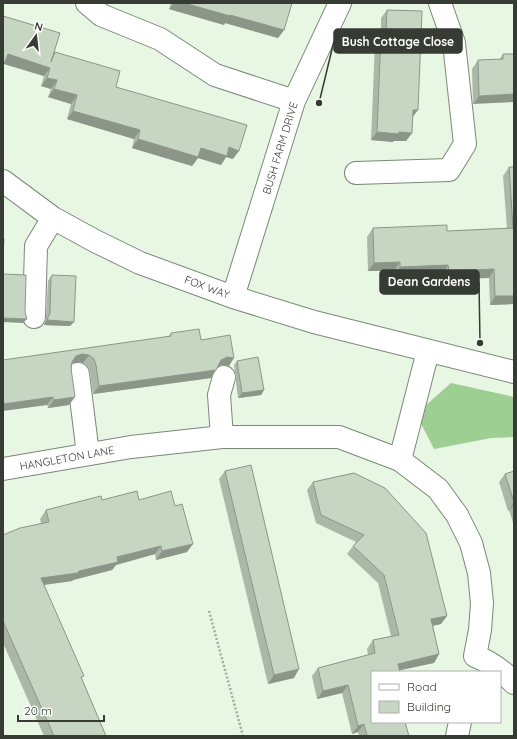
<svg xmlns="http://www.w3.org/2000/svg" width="517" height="739" font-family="Quicksand,sans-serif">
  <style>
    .forest { fill: #9dce92 }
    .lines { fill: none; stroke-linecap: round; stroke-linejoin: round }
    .minor-casing { stroke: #7a8877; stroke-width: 24 }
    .path { stroke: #a1ac9e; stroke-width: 2.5; stroke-dasharray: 2 2; stroke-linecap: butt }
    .minor { stroke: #fff; stroke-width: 22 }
    .wall { fill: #abb8a8 }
    .shaded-wall { fill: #8b9688 }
    .building { fill: #c7d6c3; stroke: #8b9688 }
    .labels { text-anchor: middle; stroke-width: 3.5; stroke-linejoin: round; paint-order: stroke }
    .street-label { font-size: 11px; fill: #363c34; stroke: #fff }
    .leader { fill: none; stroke: #363c34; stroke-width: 1.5 }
    .callout-dot { fill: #363c34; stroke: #fff; stroke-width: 1.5 }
    .callout { fill: #363c34; stroke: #363c34; stroke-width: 1.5 }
    .callout-label { font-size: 12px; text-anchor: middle; font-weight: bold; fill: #fff }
  </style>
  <rect width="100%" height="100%" fill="#e8f7e4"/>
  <path class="forest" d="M451,383l63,14v40l-23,1 -57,11 -18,-35z"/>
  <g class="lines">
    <g class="minor-casing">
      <path id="minor" d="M87,3l14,12 59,24 55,36 79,26
        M356,173l93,-3 16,-26 -11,-101 -14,-40
        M3,181l50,37 42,23 45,22 93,34 81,25 200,50
        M233,297l61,-196 46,-98
        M34,317l2,-71 17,-28
        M78,374l10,80
        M222,437l-3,-42 5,-18
        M400,460l28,-109
        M3,469l128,-22 91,-10h117l61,23 38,29 19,26 14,28 8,30 3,30 -2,27 -5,26c16,6 28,15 39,27
        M457,736l3,-14"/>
    </g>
    <path class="path" d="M209,611l34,125"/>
    <use href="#minor" class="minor"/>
  </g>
  <path class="wall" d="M171,3h121l-8,27 -6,8 -53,-15 -1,2 -55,-16z
    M387,10l26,107 -1,16 -6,8h-12l-1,1 -22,-2 4,-99 6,-7v-16z
    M3,16l51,36 62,35 117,72 -7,-2 -5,8 -23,-7 -6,8 -60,-18 2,-9 -67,-20 4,-15 -23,-7 3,-8 -10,-3 3,-10 -40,-12z
    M503,54h11l-41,50 -1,-35 6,-9h21z
    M509,167h5v137l-24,1 -1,-27 -46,1v-5l-49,2v-5h-26l-1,-34 6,-9 74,3 60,-3 -4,-52z
    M52,275l18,51 -26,-1 2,-8 2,-36z
    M171,333l30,7 28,26 -8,-1 -3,2 -7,11 -118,16 -3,-22 -2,-5 -5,-4 -7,-1 -4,2 -3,41 -21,3 -1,-3 -44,-45 165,-23z
    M237,361l27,29 -3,5 -23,3 -4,-33z
    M225,471l69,207 -26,6 -49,-205z
    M514,471v55l-5,-16 -1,1 -9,-29 6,-8z
    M354,473l87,151 -8,2 6,28 -5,9 -62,9 37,64h-50l-1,-4 -6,2 -10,-41 -25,6 -5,-23 6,-8 50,-13 -1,-6 6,-9 18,-4 -13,-53 -31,-29 9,-12 -40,-19 -9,-33 6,-8z
    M102,500h37l48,52 -31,8 -1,-6 -39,11 -4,5 -39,10 -1,1 -28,4 38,94 24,57h-62l-41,-93v-108l38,-12 -1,-4 6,-9z"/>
  <path class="shaded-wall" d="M174,3h10l46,12 54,15 -6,8 -53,-15 -1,2 -55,-16z
    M8,54l42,14 -6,8 -40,-12 -1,2v-5z
    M47,78l10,2 -6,9 -10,-3z
    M54,89l23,6 -6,9 -23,-7z
    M514,94v8l-41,2 6,-8z
    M413,110h5l-6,8z
    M73,111l67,19 -6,9 -67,-20z
    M377,132h22l13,1 -6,8h-12l-1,1 -22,-2z
    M138,139l63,9 28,-1 10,4 -6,8 -7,-2 -5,8 -23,-7 -6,8 -60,-18z
    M400,262l-6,9h-26l6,-8z
    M448,265l-5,9 -49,2 6,-9z
    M494,269l-5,9 -46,1 6,-8z
    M495,296h19v8l-24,1z
    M3,318l24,1 -4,4 -20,-1z
    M47,320l27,2 -4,4 -26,-1z
    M82,354l7,1 -6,8 -7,-1 -6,2 6,-8z
    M227,357l7,1 -5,8 -8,-1 -5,3 5,-8z
    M216,370l-5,8 -118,16 6,-8z
    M264,390l-3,5 -23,3 4,-5z
    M53,397l-6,8 -44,6v-7z
    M75,397l-6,8 -21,3 6,-8z
    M514,502v2l-5,6 -1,1z
    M193,544l-6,8 -31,8 6,-9z
    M161,546l-6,8 -39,11 -4,5 -39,10 -1,1 -37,5 6,-8 38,-7 38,-14z
    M447,616l-6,8 -16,3 6,-8z
    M439,654l-5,9 -42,9 6,-8z
    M299,669l-5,9 -26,6 6,-9z
    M348,685l-6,8 -25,6 6,-8z
    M364,724l-6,8 -6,2 6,-8z"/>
  <path class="building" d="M184,3h108l-8,27 -54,-15v1z
    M387,10l35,1 -4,99h-5l-1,23 -13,-1v2l-22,-2 4,-99h5z
    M3,16l57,17 -9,29 4,-10 65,19 -4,16 131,38 -8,26 -10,-4 -2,9 -26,-8 -3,9 -60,-18 2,-9 -67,-19 4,-16 -23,-6 3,-9 -10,-2 3,-10 -42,-14 -3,8 -2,-1z
    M503,54h11v40l-35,2 -1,-36 25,-1z
    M509,167h5v129h-19l-1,-27 -45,2 -1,-6 -48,2v-5l-26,1 -1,-35 74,-3v6l66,-3z
    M3,239h1l-1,17z
    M3,274l23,1 -1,37 2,7 -24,-1z
    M52,275l24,1 -2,46 -27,-2 3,-7 1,-36h1z
    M199,329l2,11 29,-5 4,23 -7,-1 -6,3 -5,10 -117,16 -3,-21 -2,-6 -5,-4 -7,-1 -6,2 -4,6 -1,6 4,29 -21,3 -1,-3 -50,7v-44l168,-24v-3z
    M258,357l6,33 -22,3 -5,-32z
    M251,465l48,204 -25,6 -49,-204z
    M514,471v31l-9,-28z
    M354,473l31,15 41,45 21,83 -16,3 8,35 -41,10 2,8h-28v50h33l4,14h-42l-3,-12 -6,2 -10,-41 -25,6 -5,-23 57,-15 -2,-13 26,-5 -15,-60 -31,-29 11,-11 -43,-20 -8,-33z
    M137,491l2,9 32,-9 4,15 7,-2 11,40 -31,7 -1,-5 -44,11 1,5 -39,9 -1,2 -37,5 43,98 -3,1 25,59h-52l-51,-115v-86l17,-7 29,-6 -3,-12 55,-14 1,4z"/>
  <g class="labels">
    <g class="street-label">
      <text transform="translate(280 148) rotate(-73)" y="4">BUSH FARM DRIVE</text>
      <text transform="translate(207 287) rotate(20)" y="4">FOX WAY</text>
      <text transform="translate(67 458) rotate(-10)" y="4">HANGLETON LANE</text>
    </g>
  </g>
  <path class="leader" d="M319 103L334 41M480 343L479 282"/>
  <g class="callout-dot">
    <circle cx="319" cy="103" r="4"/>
    <circle cx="480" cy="343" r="4"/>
  </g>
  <g class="callout">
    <rect x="334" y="29" width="128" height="24" rx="4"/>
    <rect x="380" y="270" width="99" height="24" rx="4"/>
  </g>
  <g class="callout-label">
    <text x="398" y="46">Bush Cottage Close</text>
    <text x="429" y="286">Dean Gardens</text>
  </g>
  <rect width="517" height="739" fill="none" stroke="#363c34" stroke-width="8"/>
  <rect x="371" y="671" width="130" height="52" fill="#ffffff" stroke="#afb1ae"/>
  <rect x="379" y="684" width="20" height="6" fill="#ffffff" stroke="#afb1ae"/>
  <text x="407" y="691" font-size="12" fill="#363c34">Road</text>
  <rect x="379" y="701" width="20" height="12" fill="#c7d6c3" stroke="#afb1ae"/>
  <text x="407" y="711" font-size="12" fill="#363c34">Building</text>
  <g transform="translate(36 36) rotate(15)" stroke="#ffffff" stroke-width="3" paint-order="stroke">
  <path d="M0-3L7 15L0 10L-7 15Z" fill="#363c34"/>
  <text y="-6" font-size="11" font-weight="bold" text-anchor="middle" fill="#363c34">N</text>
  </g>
  <path d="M18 715v6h86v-6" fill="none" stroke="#363c34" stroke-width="2"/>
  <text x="24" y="715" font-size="12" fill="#363c34" stroke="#ffffff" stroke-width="3" paint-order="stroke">20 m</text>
</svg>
